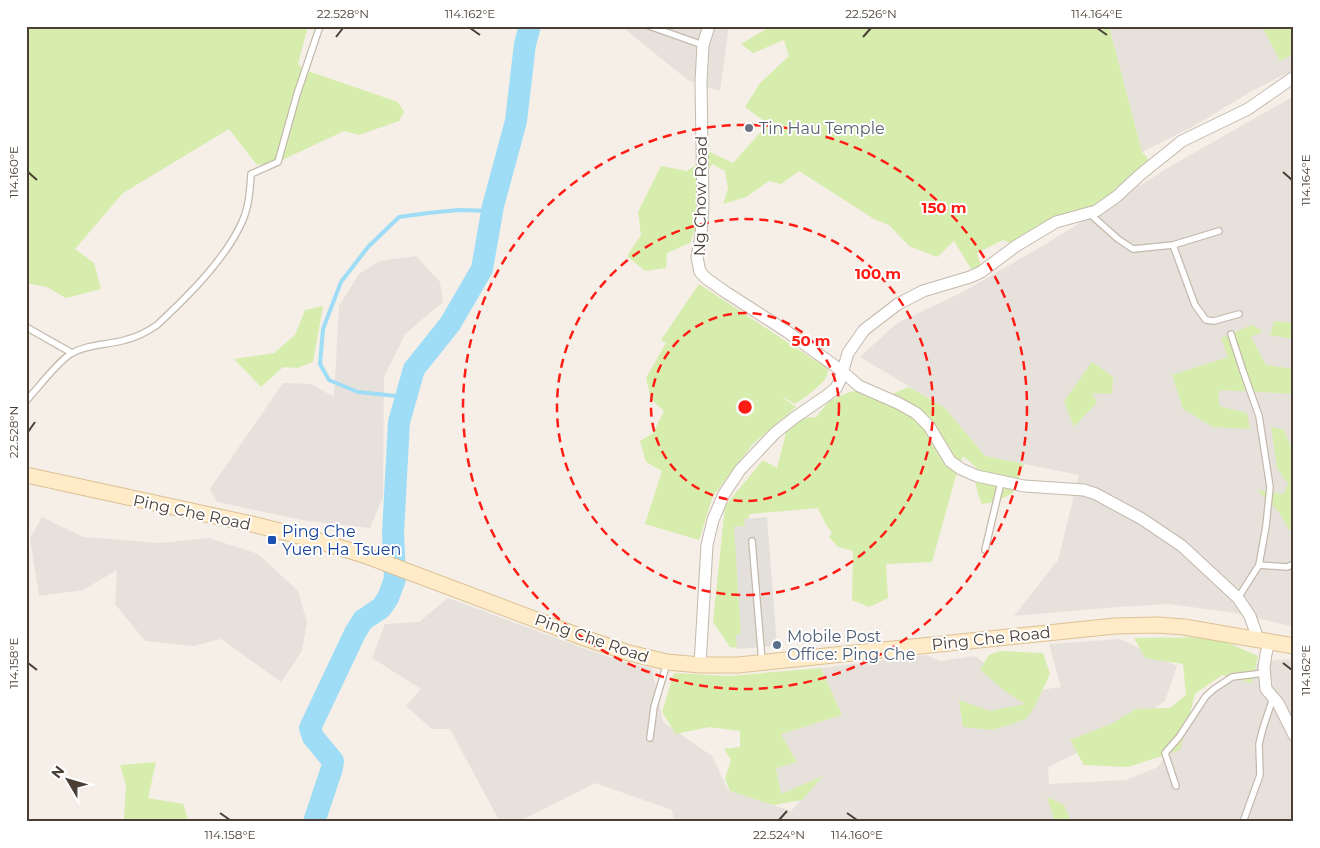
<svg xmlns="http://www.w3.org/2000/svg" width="1320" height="848" font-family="Montserrat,sans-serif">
<rect width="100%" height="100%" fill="#f5efe7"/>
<g fill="#e7e1dc">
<path d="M621,26H729L720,91L689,81Z"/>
<path d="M1109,26H1262L1280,61L1294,54V82L1287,73L1252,91L1192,127L1142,152Z"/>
<path d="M1294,96V627L1235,613L1169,604L1117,607L1014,616L1058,560L1079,475L985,456L945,408L860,357L897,323L961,293L1049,242L1171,166Z"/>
<path d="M416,256L440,282L443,302L405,334L384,377L383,497L370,528L302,520L217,502L210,489L283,383L311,384L334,397L339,306L359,274L379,261Z"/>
<path d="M42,517L83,537L160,543L209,538L258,554L298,591L307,622L302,651L281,682L221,639L193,646L145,641L115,604L117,570L83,590L39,596L30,538Z"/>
<path d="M448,598L583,648L627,663L652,668L663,722L712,756L728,790L791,811L822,777L781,794L776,768L797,762L781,734L842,715L821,668L926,655L940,661L975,656L1026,692L1061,687L1049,644L1120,639L1177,666L1165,701L1117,734L1048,767L1049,784L1126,780L1158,767L1195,706L1260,661L1294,659V822H674L672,810L595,783L518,822H500L450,729H432L406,706L421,689L372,658L385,624L419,622Z"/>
</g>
<g fill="#d7edad">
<path d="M26,26H308L298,64L305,70L398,102L404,112L399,121L359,135L344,131L278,162L257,165L229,129L123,193L75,249L94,263L101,289L66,298L47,287L26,283Z"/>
<path d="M769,26H1109L1142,152L1153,165L1106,204L1016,246L1003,240L977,253L982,269L973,272L954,241L937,257L909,246L889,225L874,219L799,171L781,184L769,181L746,197L723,204L728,188L725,171L712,164L703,181L696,227L690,243L667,253L666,268L645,271L627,256L641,235L638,212L661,166L687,171L702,161L710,152L733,163L768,124L745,107L760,83L789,56L784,40L753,53L741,44L768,28Z"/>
<path d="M1262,26H1294V54L1280,61Z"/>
<path d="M699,284L819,363C846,372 803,398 795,404L779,395L796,407L753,444L713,496L699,540L645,524L662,471L646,462L640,441L653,433L664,411L651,399L646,378L666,343L661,340Z"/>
<path d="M323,306L313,362L297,368L283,367L261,387L234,359L274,353L295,335L305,310Z"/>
<path d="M1274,321L1294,323V339L1270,335Z"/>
<path d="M1252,325L1263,331L1251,337L1266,365L1294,369V394L1219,390V406L1247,413L1250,429L1213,427L1183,409L1172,375L1228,357L1221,338Z"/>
<path d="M1092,362L1113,377L1112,394L1092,393L1097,402L1074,427L1064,401Z"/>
<path d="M909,387L945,408L985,456L1024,464L1013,493L995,502L982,504L978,494L974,477L978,469L963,456L957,472L932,562L886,564L888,598L869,607L852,600L853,551L838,547L829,537L832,533L825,523L818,508L750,514L745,526L735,527L741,634L736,635L739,648L730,647L713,622L725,506L763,460L777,468L785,437L786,425L795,419L816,417L829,401L850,392L862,390L892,394Z"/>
<path d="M1271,427L1284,430L1294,454V529L1289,530L1279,512L1257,490L1283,494L1288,484L1277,468Z"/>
<path d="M1215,637L1258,656L1252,683L1222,675L1195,694L1180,750L1128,767L1084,765L1070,740L1113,723L1136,709L1170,708L1186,695L1183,664L1145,658L1134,638Z"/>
<path d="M1000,651L1043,653L1050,674L1036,704L1026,719L993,730L963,727L959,700L990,711L1025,704L1006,692L980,670L989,655Z"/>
<path d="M821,668L842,715L781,734L797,762L776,768L781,794L823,776L802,800L773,805L730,791L725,779L731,760L724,749L740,747V731L709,727L676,734L662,712L674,673L728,676Z"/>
<path d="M156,762L148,798L183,804L189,822H126L124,819L126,785L120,765Z"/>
<path d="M1047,797L1064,805L1071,822H1055Z"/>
</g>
<path fill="#e3e0dc" d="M767,517L777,646L737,649L736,635L741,634L734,527L745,526L744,519Z"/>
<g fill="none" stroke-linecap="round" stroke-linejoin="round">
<path stroke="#9fddf7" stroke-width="4" d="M406,397L358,392L329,380L320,364L323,329L341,282L368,247L399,217L428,213L459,210L492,211"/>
<path stroke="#9fddf7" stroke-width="22" d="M314,822L332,768L333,761L313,737L310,728L355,633L363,620L381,608L388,598L395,579L393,533L399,422L414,369L450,324L482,269L493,206L516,121L525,44L530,26"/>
<g stroke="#c4b9ac" stroke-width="8">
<g id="lane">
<path d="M649,26L703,45"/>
<path d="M1090,214L1118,239L1133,249L1173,245L1219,231"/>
<path d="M1173,245L1195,305L1206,320L1214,321L1239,314"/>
<path d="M26,327L72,353"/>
<path d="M1231,334L1243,371L1259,416L1270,487L1266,526L1259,565L1238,598"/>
<path d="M26,401C39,387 57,362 72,353C88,344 108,345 125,340C137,337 147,332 157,325C187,297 225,260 242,222C249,207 250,190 251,174L278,162L297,94L320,26"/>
<path d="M752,541L762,661"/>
<path d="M985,550L1001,482"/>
<path d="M1259,565L1287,567L1294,564"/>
<path d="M650,738L654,707L667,663"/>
<path d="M1176,786L1165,753L1179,737L1206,696L1214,689L1232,677L1264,673"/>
<path d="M1243,822L1260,775L1259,744L1263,728L1273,698"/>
</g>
</g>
<g stroke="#c4b9ac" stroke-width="13">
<g id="street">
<path d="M709,26L703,45L701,82L703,206L701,236L697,257L700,272L707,279L727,293L786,331L842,371L859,386L898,403L916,413L929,426L950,461L961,469L977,476L1024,486L1084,490L1096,494L1142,519L1182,546L1238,598L1250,616L1258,639"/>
<path d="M1269,642L1266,654L1264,668L1266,689L1278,703L1294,735"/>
<path d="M700,665L707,545L713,520L724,494L740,470L775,433L794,418L826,396L836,388L840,380L848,353L864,330L898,304L923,291L970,277L981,272L1016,246L1056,222L1096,211L1116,197L1141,174L1182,141L1248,109L1294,77"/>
</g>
</g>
<g stroke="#dcc195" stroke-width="17">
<path id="secondary" d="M26,475L256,525L315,540L364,555L587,639L629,653L667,662L700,665H738L1115,626L1157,625L1184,627L1294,646"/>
</g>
<use href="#lane" stroke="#fff" stroke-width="5.5"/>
<use href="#street" stroke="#fff" stroke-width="11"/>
<use href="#secondary" stroke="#ffebc7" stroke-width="15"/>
</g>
<path fill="none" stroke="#493f35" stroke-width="2" d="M470,28L480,35M1097,28L1107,35M336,37L343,28M863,37L871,28M28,172L37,180M1283,172L1292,180M28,432L35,422M28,663L37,670M1283,663L1292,670M220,813L230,820M847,813L857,820M779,820L787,811"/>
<g fill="none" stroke="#ff1c14" stroke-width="2.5" stroke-dasharray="9 6">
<circle cx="745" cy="407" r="94"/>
<circle cx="745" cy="407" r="188"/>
<circle cx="745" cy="407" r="282"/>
</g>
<circle fill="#6b7280" stroke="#fff" stroke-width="2" cx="749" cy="128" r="5"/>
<rect fill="#1a4fb4" stroke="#fff" stroke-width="2" x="267" y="535" width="10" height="10" rx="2.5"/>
<circle fill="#5c6f8a" stroke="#fff" stroke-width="2" cx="777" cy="645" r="5"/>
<g text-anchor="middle" stroke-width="4" stroke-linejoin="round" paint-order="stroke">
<g font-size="16" fill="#5b616d" stroke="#fff" text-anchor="start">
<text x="759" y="134">Tin Hau Temple</text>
</g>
<g font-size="16" fill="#493f35" stroke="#fff">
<text transform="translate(700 196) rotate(-89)" y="6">Ng Chow Road</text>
<text transform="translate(192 512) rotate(12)" y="6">Ping Che Road</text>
<text transform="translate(592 638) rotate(19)" y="6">Ping Che Road</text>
<text transform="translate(991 638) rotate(-6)" y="6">Ping Che Road</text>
</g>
<g font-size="16" fill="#164399" stroke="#fff" text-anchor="start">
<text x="282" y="537">Ping Che<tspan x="282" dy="18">Yuen Ha Tsuen</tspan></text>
</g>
<g font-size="16" fill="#4e5e75" stroke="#fff" text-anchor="start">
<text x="787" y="642">Mobile Post<tspan x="787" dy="18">Office: Ping Che</tspan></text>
</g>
</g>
<circle cx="745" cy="407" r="8" fill="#ff1c14" stroke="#fff" stroke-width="2.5"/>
<g font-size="15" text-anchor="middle" font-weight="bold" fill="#ff1c14" stroke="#fff" stroke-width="4" stroke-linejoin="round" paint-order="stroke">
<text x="944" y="213">150 m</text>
<text x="878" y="279">100 m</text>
<text x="811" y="346">50 m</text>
</g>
<rect width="1320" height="848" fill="none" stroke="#ffffff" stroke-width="55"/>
<g transform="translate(68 780) rotate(308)" stroke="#ffffff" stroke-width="4" paint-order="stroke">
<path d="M0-4L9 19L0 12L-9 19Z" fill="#493f35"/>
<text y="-8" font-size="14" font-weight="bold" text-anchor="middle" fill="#493f35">N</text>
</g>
<rect x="28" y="28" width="1264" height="792" fill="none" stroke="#493f35" stroke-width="2"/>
<g font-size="12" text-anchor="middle" fill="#493f35">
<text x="343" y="18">22.528°N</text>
<text x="470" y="18">114.162°E</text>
<text x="871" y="18">22.526°N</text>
<text x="1097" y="18">114.164°E</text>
<text transform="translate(14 172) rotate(-90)" y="4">114.160°E</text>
<text transform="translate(1306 180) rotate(-90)" y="4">114.164°E</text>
<text transform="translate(14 432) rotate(-90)" y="4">22.528°N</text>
<text transform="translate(14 663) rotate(-90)" y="4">114.158°E</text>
<text transform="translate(1306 670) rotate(-90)" y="4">114.162°E</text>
<text x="230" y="839">114.158°E</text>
<text x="779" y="839">22.524°N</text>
<text x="857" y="839">114.160°E</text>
</g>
</svg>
